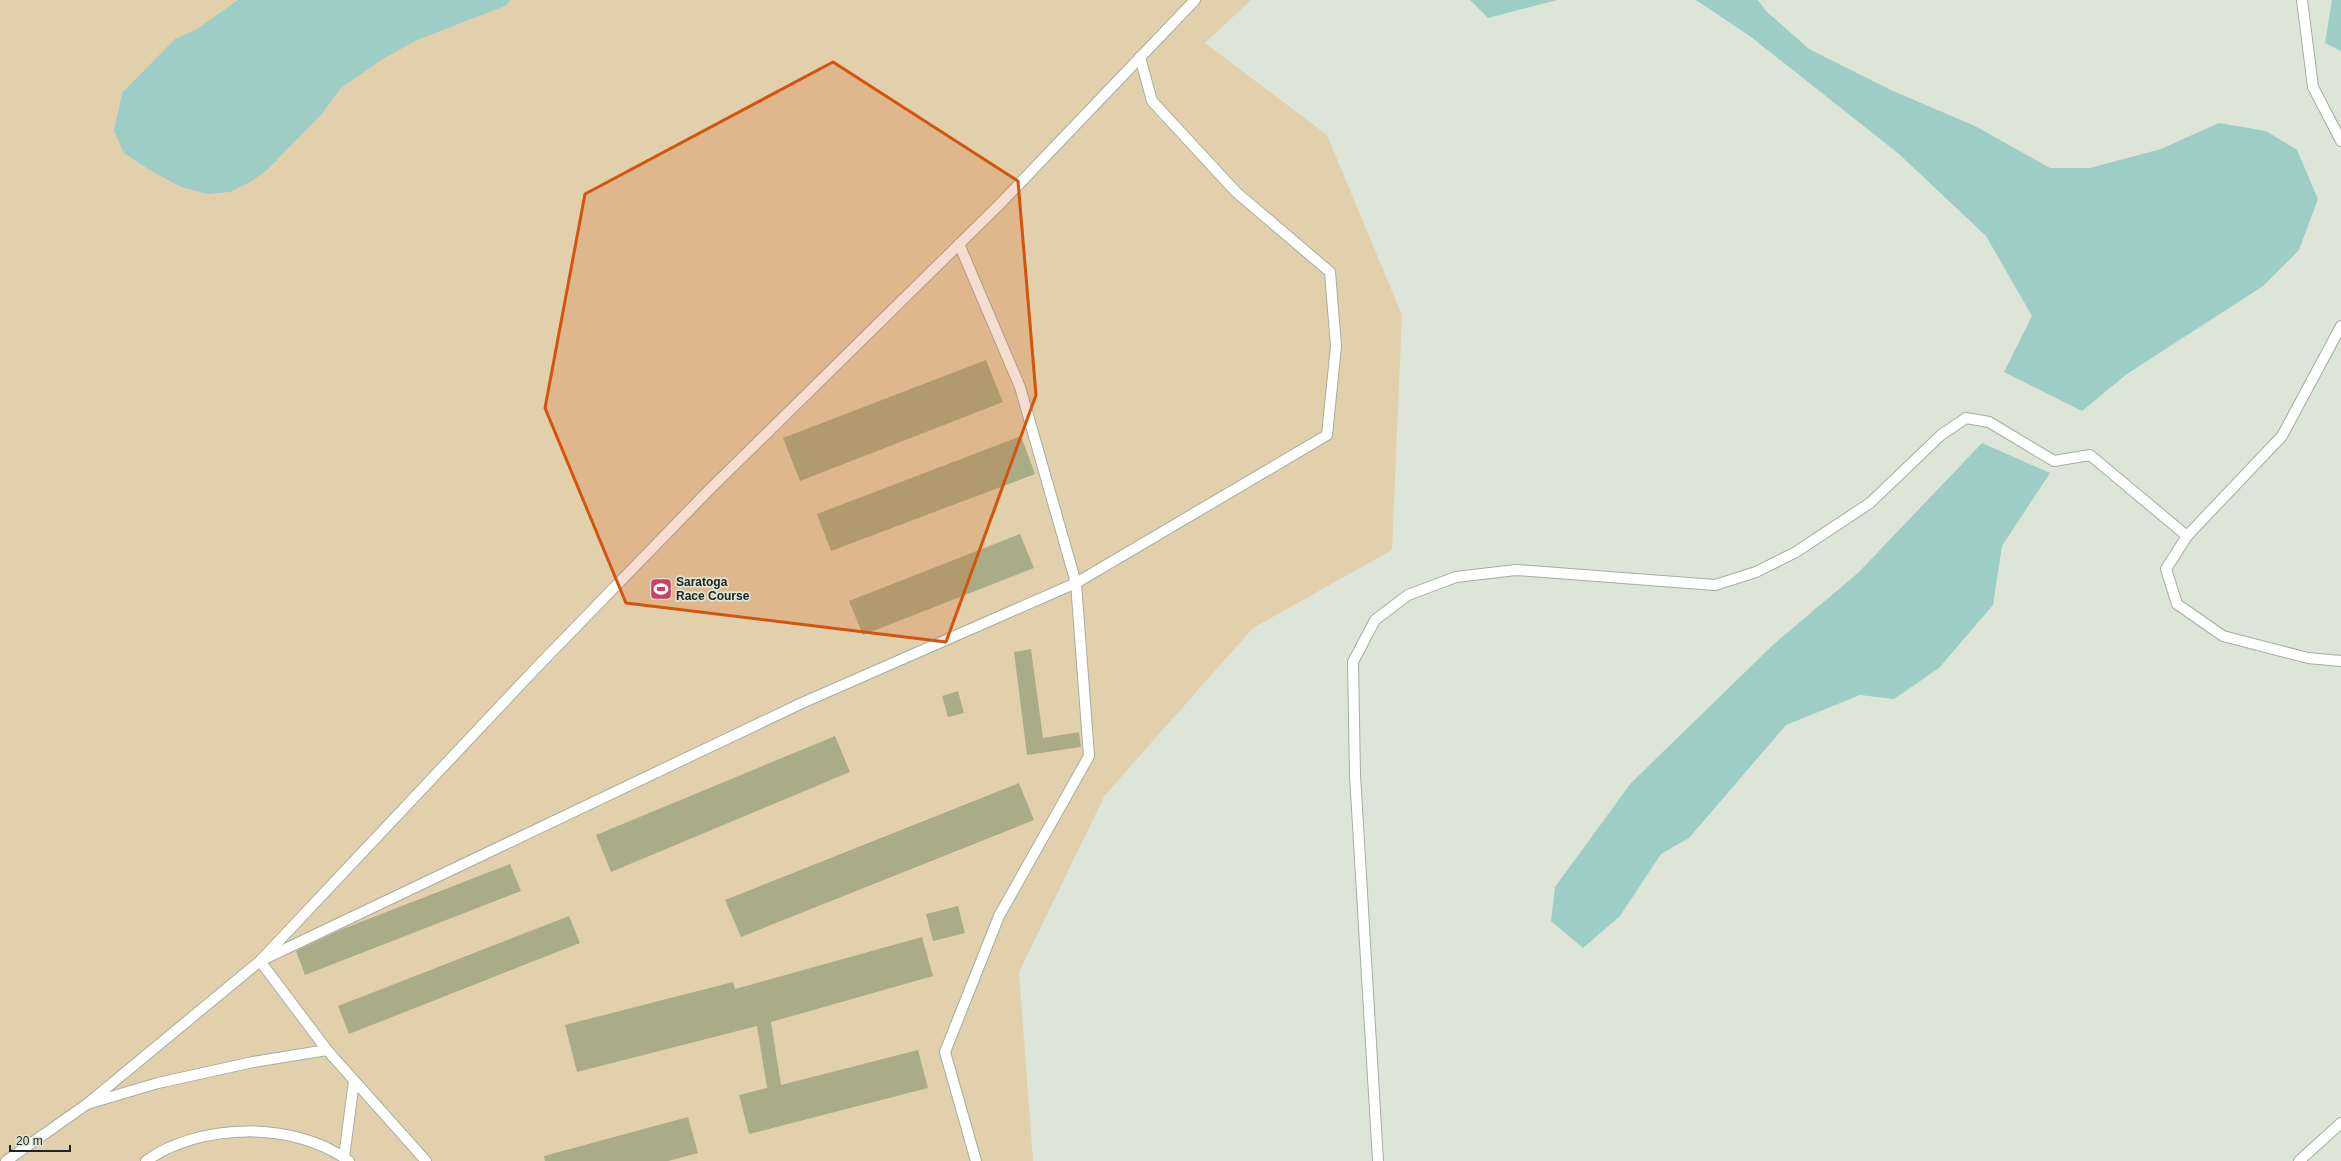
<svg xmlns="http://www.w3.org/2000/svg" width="2341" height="1161" font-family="Arial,sans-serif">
<rect width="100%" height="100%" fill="#dce5d7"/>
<path fill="#e2d0ad" d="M0,0H1251L1205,43L1327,135L1402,315L1392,550L1253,628L1105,795L1019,972L1033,1161H0Z"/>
<g fill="#9ecdc6">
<path d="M238,0H511L505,6L417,40L381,60L341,88L320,116L267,170L250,182L230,192L208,194L181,187L148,169L124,153L114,131L122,93L175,39L197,29Z"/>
<path d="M1470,0H1557L1488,18Z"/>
<path d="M1696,0H1758L1766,11L1809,49L1893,91L1975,126L2050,168H2090L2161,149L2219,123L2266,131L2297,150L2318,199L2299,250L2263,286L2127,374L2082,411L2004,372L2032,316L1986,236L1899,154L1751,37Z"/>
<path d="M2332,0H2341V51L2325,43Z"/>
<path d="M1982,443L2050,473L2002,546L1993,605L1939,668L1894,699L1860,695L1786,725L1689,838L1661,854L1620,916L1583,948L1551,921L1555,887L1631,783L1774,644L1858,573Z"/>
</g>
<g fill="#aaac87">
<path d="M986,360L1003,402L800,481L783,438Z"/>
<path d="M1021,436L1035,474L831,551L817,514Z"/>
<path d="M1020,534L1034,568L863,635L849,601Z"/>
<path d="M1031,649L1043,738L1079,732L1081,747L1027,755L1014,652Z"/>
<path d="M958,691L964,713L948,717L942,696Z"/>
<path d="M835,736L850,772L611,872L596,835Z"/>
<path d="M1019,783L1034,820L741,937L725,900Z"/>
<path d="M510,864L521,891L305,975L296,951L340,930Z"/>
<path d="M958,906L965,933L933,941L926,914Z"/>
<path d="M569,916L580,943L349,1034L338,1006Z"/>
<path d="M922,937L933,976L771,1022L781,1085L918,1050L928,1088L749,1134L739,1095L767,1088L757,1026L577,1072L565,1025L733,982L735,989Z"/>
<path d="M688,1117L698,1153L668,1161H545L544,1156Z"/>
</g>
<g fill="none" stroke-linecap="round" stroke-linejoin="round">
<g stroke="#a5aea0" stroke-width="12">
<g id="lane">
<path d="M2302,0L2313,87L2341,141"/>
<path d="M959,244L1020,387L1076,583L1089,756L999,916L945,1052L976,1161"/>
<path d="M2341,326L2282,436L2187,536L2166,569L2177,604L2223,636L2308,658L2341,661"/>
<path d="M87,1104L260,961L537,667L710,489L999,205L1195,0"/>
<path d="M344,1157L354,1081"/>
<path d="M6,1161L87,1104L158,1083L253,1062L327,1050"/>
<path d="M146,1161C201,1122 294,1121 349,1161"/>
<path d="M426,1161L327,1050L260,961L802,703L1076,583L1327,435L1336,346L1330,272L1236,192L1152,101L1140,57"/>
<path d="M1378,1161L1355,775L1353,662L1375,620L1408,595L1456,577L1516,570L1715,585L1756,572L1796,552L1870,503L1941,435L1966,418L1989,422L2054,461L2090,455L2187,536"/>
<path d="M2299,1161L2341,1123"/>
</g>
</g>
<use href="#lane" stroke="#fff" stroke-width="10"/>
</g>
<path fill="#d4540e" fill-opacity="0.2" stroke="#d4540e" stroke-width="3" stroke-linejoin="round" d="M833,62L1018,181L1036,395L946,642L626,603L545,408L585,194Z"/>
<defs>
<g id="stadium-square" transform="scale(1.15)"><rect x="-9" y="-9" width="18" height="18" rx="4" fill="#ce3f63" stroke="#dce5d7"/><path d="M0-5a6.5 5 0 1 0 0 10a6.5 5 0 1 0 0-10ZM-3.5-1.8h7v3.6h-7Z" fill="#fff"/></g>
</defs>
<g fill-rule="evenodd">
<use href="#stadium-square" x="661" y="589"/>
</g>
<g text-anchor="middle" stroke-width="3.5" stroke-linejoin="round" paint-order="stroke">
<g font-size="12" font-weight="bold" fill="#222620" stroke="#dce5d7" text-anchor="start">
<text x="676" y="586">Saratoga<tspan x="676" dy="14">Race Course</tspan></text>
</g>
</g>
<path d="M10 1145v6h60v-6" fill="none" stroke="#222620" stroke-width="2"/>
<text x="16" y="1145" font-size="12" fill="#222620" stroke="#dce5d7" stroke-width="3" paint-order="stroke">20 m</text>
</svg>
